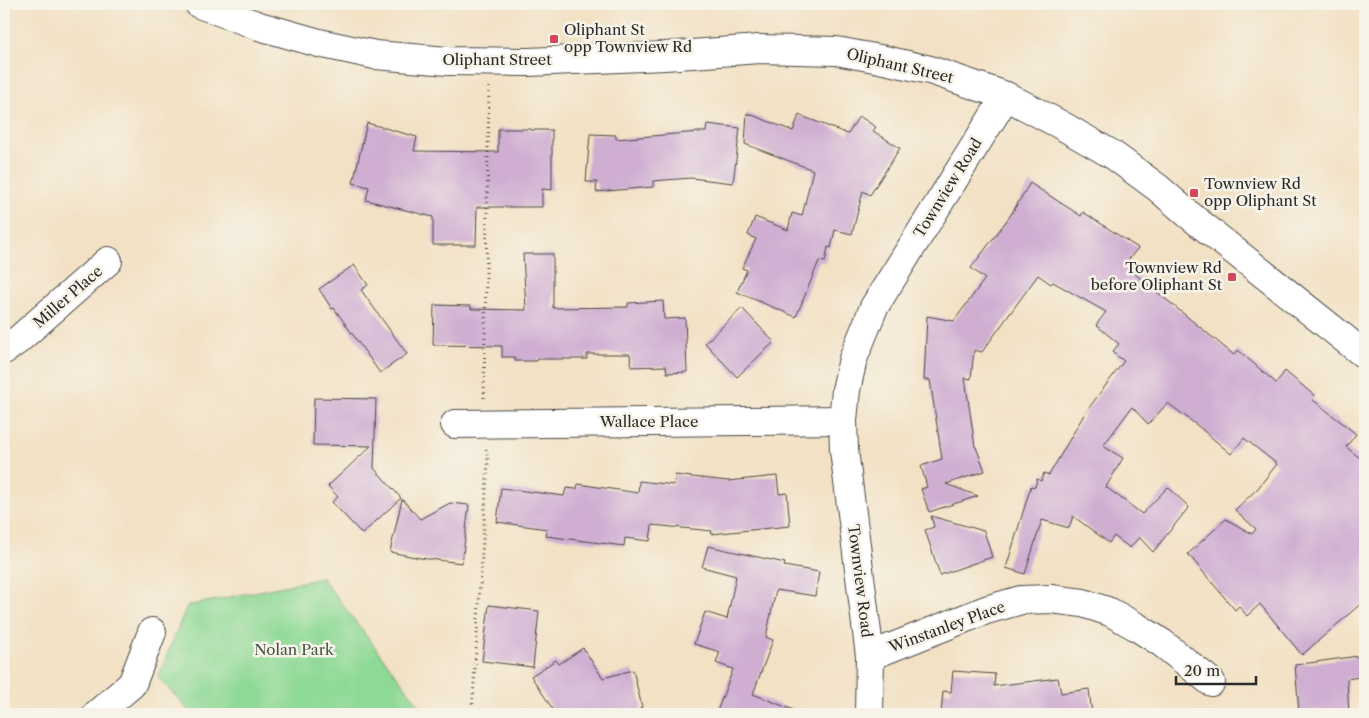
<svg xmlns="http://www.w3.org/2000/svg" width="1369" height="718" font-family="'Libre Caslon Text',serif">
<rect width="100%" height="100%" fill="#f7f3e8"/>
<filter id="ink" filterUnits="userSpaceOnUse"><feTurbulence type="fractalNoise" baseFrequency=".02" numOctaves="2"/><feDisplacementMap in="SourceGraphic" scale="10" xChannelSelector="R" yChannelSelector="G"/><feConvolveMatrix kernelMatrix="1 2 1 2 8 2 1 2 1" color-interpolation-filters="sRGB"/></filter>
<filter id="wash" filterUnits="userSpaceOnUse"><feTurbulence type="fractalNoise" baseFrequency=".0096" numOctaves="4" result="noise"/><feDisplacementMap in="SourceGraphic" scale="20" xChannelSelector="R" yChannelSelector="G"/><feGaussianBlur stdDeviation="1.12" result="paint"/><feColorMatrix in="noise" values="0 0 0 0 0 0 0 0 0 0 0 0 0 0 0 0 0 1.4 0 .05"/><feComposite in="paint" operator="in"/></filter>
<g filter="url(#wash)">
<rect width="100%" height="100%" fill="#f2e1c4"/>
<path fill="#8ed995" stroke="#5c8260" d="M322,578L426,714H192L158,677L187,606Z"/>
<g id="blocks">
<g fill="#cfaed2">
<path d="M747,113L793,131L799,115L848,134L859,116L876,127L873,131L900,148L870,195L863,191L852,234L835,230L831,248L828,247L825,262L819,261L796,317L737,292L747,270L742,268L756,239L748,235L755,217L788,230L792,213L802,216L813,170L745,144Z"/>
<path d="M367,123L417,137L414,151L498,152V129H531V130H552V190L542,189V207H477L476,245H433V217L366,200L369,187L353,183Z"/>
<path d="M707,124L740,128L733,183L691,178L653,181V187L596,192L597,182H586L590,134L616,135V139L699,132H706Z"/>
<path d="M1030,183L1081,216L1083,212L1138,248L1124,265L1234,355L1238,350L1276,383L1285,371L1315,396L1312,399L1356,434L1346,447L1365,462V600L1302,655L1260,604L1247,616L1239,606L1235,610L1188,554L1226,519L1252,534L1256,529L1235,510L1258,488L1277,464L1244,438L1231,454L1198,426L1168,403L1148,424L1132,407L1103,446L1123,458L1106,487L1142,514L1168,487L1189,507L1153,552L1139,537L1130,548L1114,536L1109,543L1073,516L1069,528L1042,520L1025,574L1006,568L1031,486L1035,487L1037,479L1041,481L1044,473L1049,475L1085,413L1124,361L1112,352L1119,344L1096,325L1106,312L1053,282L1051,284L1038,275L982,352L974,350L971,379L965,378L975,447H976L985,471L946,484L978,496L929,512L921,489L927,487L921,466L942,459L930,380H924L927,316L954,321L985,279L971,268L1010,216Z"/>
<path d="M523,254H553V308L628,307V303L663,301L664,319L685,318L687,372L667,373L666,366L631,367L630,354H587V359H538L537,361H515V357H502V346L433,345L434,305L471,306V309L526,310Z"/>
<path d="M354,265L368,285L361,290L407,354L380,373L334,308L332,309L319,289Z"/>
<path d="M742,308L774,342L737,377L705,343Z"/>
<path d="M314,398L376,399L374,468L401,498L362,534L332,502L338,497L328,486L371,446L313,445Z"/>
<path d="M675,475L728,481L777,476L779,494L787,493L790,526L711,534L712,531L652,525L650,541L625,538L624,546L546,536L547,529L497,522L501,488L564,496L566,488L577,489L578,484L638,493L639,481L674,485Z"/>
<path d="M402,499L420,519L450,503L469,505L462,563L420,558L390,552Z"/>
<path d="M931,516L984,531L992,557L940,575L925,530L934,527Z"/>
<path d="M708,546L785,563L784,566L819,572L815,596L776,590L766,637L773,640L753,694L801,713V714H716L733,669L716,663L720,652L694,644L705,612L727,619L736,576L702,567Z"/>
<path d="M489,605L539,611L533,667L482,661Z"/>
<path d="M583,648L603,678L633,670L642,707L640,708L641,714H556L531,676L556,660L559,664Z"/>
<path d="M1365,655V676L1347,679L1349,714H1324V710L1299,712L1295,665Z"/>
<path d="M953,671L995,674L994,686L1058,678L1061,693L1089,689L1092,714H941L943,691L951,692Z"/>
</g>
</g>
</g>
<g filter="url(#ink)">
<use href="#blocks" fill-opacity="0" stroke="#494642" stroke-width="1"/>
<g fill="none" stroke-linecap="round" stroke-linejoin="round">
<g stroke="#494642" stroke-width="30">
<g id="street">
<path d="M4,350L18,340L108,261"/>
<path d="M455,424L843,420"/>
<path d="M870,656L986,610L1021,600L1051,599L1083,603L1110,612L1137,627L1162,643L1211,682"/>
<path d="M97,714L132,684L152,632"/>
</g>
</g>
<g stroke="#494642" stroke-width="30">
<g id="secondary">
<path d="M199,4L259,26L319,43L375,55L448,61L528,62L665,56L759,49L836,51L880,59L930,70L1006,96L1061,125L1113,155L1158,188L1188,214L1365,355"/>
<path d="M869,714L870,656L844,450L843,420L846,390L853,359L874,307L1006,96"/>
</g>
</g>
<g stroke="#494642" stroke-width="3" stroke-dasharray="1 4" stroke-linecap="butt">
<path d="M484,398L489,87"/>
<path d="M472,714L488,460L486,449"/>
</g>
<use href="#street" stroke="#fff" stroke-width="28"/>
<use href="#secondary" stroke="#fff" stroke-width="28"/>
</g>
</g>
<g fill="#d1495b" stroke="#f7f3e8" stroke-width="2">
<rect x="549" y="34" width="10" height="10" rx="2.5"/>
<rect x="1189" y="188" width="10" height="10" rx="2.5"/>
<rect x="1227" y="272" width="10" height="10" rx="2.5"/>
</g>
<g text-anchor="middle" stroke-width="5" stroke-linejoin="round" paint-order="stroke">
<g font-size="15" fill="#2b2b2b" stroke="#f7f3e8" text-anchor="start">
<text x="564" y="35">Oliphant St<tspan x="564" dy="17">opp Townview Rd</tspan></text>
<text x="1204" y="189">Townview Rd<tspan x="1204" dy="17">opp Oliphant St</tspan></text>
<text x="1222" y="273" text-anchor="end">Townview Rd<tspan x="1222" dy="17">before Oliphant St</tspan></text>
</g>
<g font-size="15" fill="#2b2b2b" stroke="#f7f3e8">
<text x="497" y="65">Oliphant Street</text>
<text transform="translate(900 66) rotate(13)" y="5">Oliphant Street</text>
<text transform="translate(948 188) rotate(-58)" y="5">Townview Road</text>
<text transform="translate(68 297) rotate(-41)" y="5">Miller Place</text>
<text x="649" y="427">Wallace Place</text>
<text transform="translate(860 581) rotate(83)" y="5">Townview Road</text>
<text transform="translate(947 627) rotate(-20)" y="5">Winstanley Place</text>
</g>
<g font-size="15" fill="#445646" stroke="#f7f3e8">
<text x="294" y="655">Nolan Park</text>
</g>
</g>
<rect width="1369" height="718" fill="none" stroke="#f7f3e8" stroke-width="20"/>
<path d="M1176 676v8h80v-8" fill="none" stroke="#2b2b2b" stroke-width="2.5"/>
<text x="1184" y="676" font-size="15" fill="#2b2b2b" stroke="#f7f3e8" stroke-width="4" paint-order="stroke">20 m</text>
</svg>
